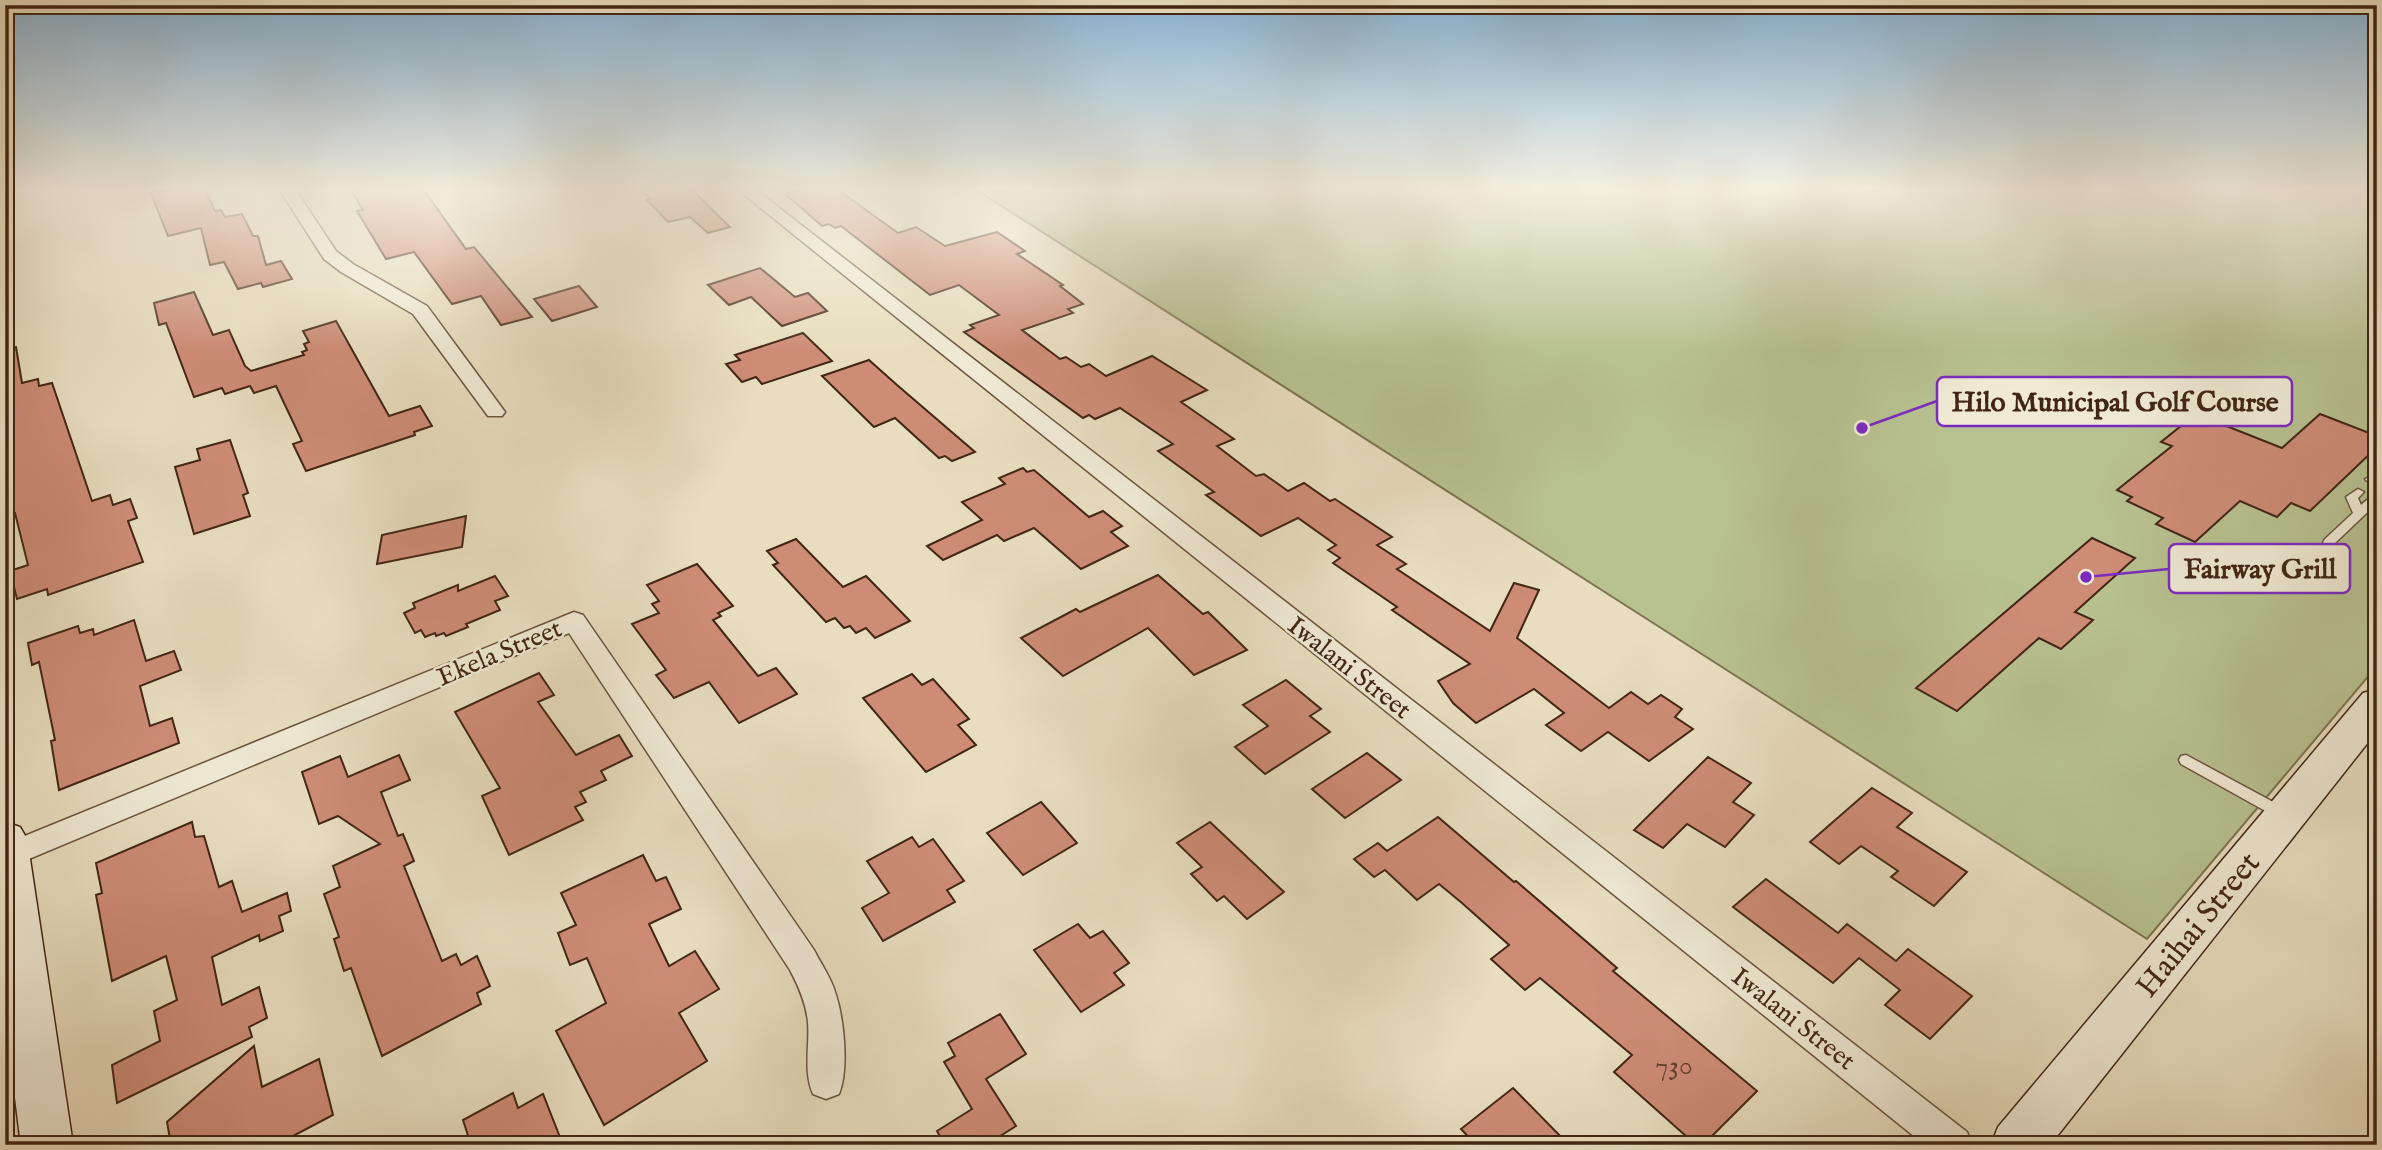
<svg xmlns="http://www.w3.org/2000/svg" width="2382" height="1150" font-family="'IM FELL English',serif">
<rect width="100%" height="100%" fill="#e8debf"/>
<filter id="stains"><feTurbulence type="fractalNoise" baseFrequency=".00286" numOctaves="4"/><feColorMatrix values="0 0 0 0 .2 0 0 0 0 .09 0 0 0 0 .02 0 0 0 .5 -.17"/></filter>
<radialGradient id="worn" r=".72"><stop offset=".6" stop-color="#630" stop-opacity="0"/><stop offset="1" stop-color="#630" stop-opacity=".3"/></radialGradient>
<path fill="#b8c190" stroke="#7d7452" stroke-width="2" d="M975,189H2377V666L2147,939Z"/>
<g fill="#ce8c77" stroke="#422614" stroke-width="2">
<path d="M169,189H205L215,211L221,210L225,217L242,214L253,236H258L266,265L281,261L292,279L263,287L261,283L238,289L224,262L210,265L201,228L168,236L151,193Z"/>
<path d="M366,189H423L466,249L474,247L532,317L501,325L481,296L452,304L414,252L386,259L357,211L363,210L352,192Z"/>
<path d="M640,189H691L730,227L708,233L690,217L668,222L647,200L650,199Z"/>
<path d="M805,189H837L898,233L916,227L945,246L997,232L1025,251L1017,254L1063,285L1060,286L1083,304L1068,309L1073,313L1022,330L1060,359L1066,357L1081,367L1089,364L1106,376L1152,356L1207,390L1181,402L1234,439L1217,446L1256,476L1264,474L1288,491L1304,483L1330,501L1335,499L1392,537L1377,545L1406,564L1397,569L1490,631L1514,583L1539,590L1517,638L1609,708L1631,692L1648,704L1661,695L1682,709L1675,717L1693,729L1649,761L1608,732L1581,751L1546,725L1564,713L1534,689L1476,723L1453,703L1438,681L1470,664L1392,610L1397,607L1333,563L1340,558L1328,550L1336,545L1298,518L1261,536L1206,495L1214,492L1158,451L1173,444L1120,408L1095,419L1089,415L1083,418L964,332L974,328L970,325L999,315L959,285L930,295L841,226L835,228L829,224L822,226L785,194Z"/>
<path d="M760,268L795,297L808,293L827,311L782,326L751,297L729,305L708,285Z"/>
<path d="M579,286L597,307L552,321L534,299Z"/>
<path d="M194,292L213,335L229,330L245,366L251,371L304,355L302,352L307,350L304,344L309,342L303,331L336,321L389,416L420,406L432,426L414,432L415,435L306,471L293,444L302,441L276,386L254,393L250,386L225,394L222,388L194,397L166,323L159,325L154,303Z"/>
<path d="M803,333L832,361L762,384L756,377L742,382L726,364L740,360L735,355Z"/>
<path d="M16,347L22,383L38,379L39,386L52,383L92,501L110,495L113,505L130,499L137,518L128,521L143,562L48,595L47,589L17,599L10,571L28,565L15,513L5,516V348Z"/>
<path d="M869,360L897,385L975,452L952,461L945,456L939,458L895,418L874,427L822,376Z"/>
<path d="M2196,414L2282,448L2320,414L2377,436V447L2310,511L2291,503L2277,517L2240,501L2195,542L2156,524L2163,518L2127,501L2132,497L2117,490L2172,446L2161,442Z"/>
<path d="M230,440L248,493L243,495L250,516L194,534L175,467L200,460L197,449Z"/>
<path d="M1023,468L1027,472L1034,470L1089,517L1103,511L1122,526L1111,532L1128,546L1081,569L1034,528L1004,541L997,535L943,560L927,546L982,520L962,502L1005,484L999,478Z"/>
<path d="M466,516L462,547L377,564L382,535Z"/>
<path d="M2092,538L2135,558L2075,612L2093,620L2061,649L2039,638L1957,711L1916,688Z"/>
<path d="M796,539L843,587L866,576L910,621L875,638L866,628L856,633L850,626L844,628L835,618L826,622L773,565L778,563L767,551Z"/>
<path d="M697,564L733,606L718,613L721,616L713,620L758,676L776,668L797,694L739,723L709,682L674,698L656,675L666,670L632,624L659,613L652,604L659,601L647,585Z"/>
<path d="M1158,575L1203,614L1208,612L1247,650L1194,675L1148,628L1063,676L1021,638L1076,609L1080,612Z"/>
<path d="M495,576L508,596L495,601L500,610L466,624L468,627L446,636L444,633L436,636L435,633L425,637L421,630L415,633L404,613L415,608L413,603L458,585V591Z"/>
<path d="M134,620L146,661L174,651L181,670L140,686L150,726L172,718L179,743L59,790L51,741L55,740L39,662L32,665L28,643L78,626L80,633L93,629L94,635Z"/>
<path d="M539,673L554,695L538,702L576,755L619,735L632,756L601,771L606,780L580,792L586,802L575,807L583,820L509,855L482,796L500,788L455,712Z"/>
<path d="M912,674L922,685L933,679L969,719L958,725L976,745L926,772L863,698Z"/>
<path d="M1286,680L1321,709L1310,716L1330,732L1265,774L1235,747L1268,726L1243,705Z"/>
<path d="M1367,753L1401,780L1345,818L1312,789Z"/>
<path d="M399,755L410,780L381,792L398,836L403,834L414,861L404,866L442,961L456,954L461,965L477,956L490,986L477,993L481,1004L382,1056L351,968L344,971L334,939L339,937L324,894L340,887L333,866L380,844L338,816L319,824L302,772L340,756L348,777Z"/>
<path d="M1708,757L1751,783L1733,802L1754,815L1725,847L1687,824L1663,848L1634,830Z"/>
<path d="M1872,788L1912,813L1897,827L1967,872L1934,906L1891,877L1898,871L1861,846L1839,864L1810,842Z"/>
<path d="M1041,802L1077,843L1023,875L987,833Z"/>
<path d="M1438,817L1514,882L1516,881L1617,968L1613,971L1757,1091L1703,1145H1696L1614,1072L1632,1055L1540,978L1525,990L1491,959L1509,945L1462,903L1439,884L1417,900L1385,870L1374,877L1354,859L1378,843L1387,851Z"/>
<path d="M192,822L195,837L204,836L219,887L232,881L242,912L287,893L291,911L279,916L283,931L260,941L259,935L212,957L222,1005L259,987L267,1018L249,1027L252,1037L117,1103L112,1065L160,1041L154,1011L177,1000L166,956L112,981L96,895L102,893L96,863Z"/>
<path d="M1210,822L1284,892L1247,919L1224,896L1217,901L1191,874L1202,867L1177,843Z"/>
<path d="M912,837L919,847L933,839L964,881L947,890L955,902L883,941L862,908L889,893L867,861Z"/>
<path d="M643,855L656,881L666,877L681,909L649,924L669,966L695,951L719,989L679,1013L707,1061L604,1125L556,1031L606,1003L587,958L570,965L558,933L576,925L561,893Z"/>
<path d="M1766,879L1838,933L1847,924L1896,961L1908,949L1972,996L1930,1039L1885,1005L1900,990L1859,958L1833,983L1733,907Z"/>
<path d="M1078,924L1090,938L1103,931L1129,963L1114,973L1124,985L1081,1012L1034,950Z"/>
<path d="M1000,1014L1026,1054L986,1079L1016,1126L986,1145H945L937,1131L972,1109L944,1062L955,1056L948,1043Z"/>
<path d="M254,1046L262,1087L319,1059L333,1115L276,1145H171L167,1122Z"/>
<path d="M1513,1088L1569,1145H1476L1461,1129Z"/>
<path d="M513,1093L518,1108L543,1094L563,1145H471L463,1120Z"/>
</g>
<g fill="none" stroke-linecap="round" stroke-linejoin="round">
<g stroke="#6c543f" stroke-width="3">
<g id="lane">
<path d="M2377,473V480L2367,481L2365,479Z"/>
<path d="M2358,489L2364,492L2358,498L2361,505L2373,495L2377,494V503L2333,545H2325L2323,542L2325,539L2353,513L2346,497Z"/>
<path d="M2186,755L2288,810L2290,814L2288,818L2283,820L2278,818L2181,764L2179,760L2181,756Z"/>
</g>
</g>
<g stroke="#6c543f" stroke-width="3">
<g id="street">
<path d="M279,189H295L336,251L353,264L427,306L505,412L502,416H488L413,314L341,272L324,259Z"/>
<path d="M737,189H755L1967,1132L1972,1145H1925Z"/>
<path d="M574,612L583,615L814,950C821,964 832,979 836,995C844,1020 849,1070 839,1094L826,1099L813,1094C803,1071 810,1046 808,1022C806,1003 799,987 790,970L569,633L5,869V844Z"/>
</g>
</g>
<g stroke="#422614" stroke-width="3">
<g id="secondary">
<path d="M2377,689V731L2050,1145H1991L1998,1127L2363,693Z"/>
<path d="M5,822L20,827L27,839L73,1145H21L5,1019Z"/>
</g>
</g>
<use href="#lane" fill="#f0ead5" fill-rule="evenodd"/>
<use href="#street" fill="#f0ead5" fill-rule="evenodd"/>
<use href="#secondary" fill="#f0ead5" fill-rule="evenodd"/>
</g>
<linearGradient id="sky" x2="0" y2="1"><stop stop-color="#8ab6d7"/><stop offset="0.54" stop-color="#f5f0e2"/><stop offset="1" stop-color="#f5f0e2" stop-opacity="0"/></linearGradient>
<rect width="2382" height="350" fill="url(#sky)"/>
<g text-anchor="middle" stroke-width="5" stroke-linejoin="round" paint-order="stroke">
<g font-size="26" fill="#422614" stroke="#f0ead5">
<text transform="translate(499 652) rotate(-23)" y="9">Ekela Street</text>
<text transform="translate(1350 667) rotate(38)" y="9">Iwalani Street</text>
<text transform="translate(1794 1018) rotate(38)" y="9">Iwalani Street</text>
</g>
<g font-size="28" fill="#65402d">
<text x="1674" y="1074">730</text>
</g>
<g font-size="32" fill="#422614" stroke="#f0ead5">
<text transform="translate(2197 924) rotate(-51)" y="11">Haihai Street</text>
</g>
</g>
<path fill="none" stroke="#7b2cbf" stroke-width="2.5" d="M1862 428L1937 401M2086 577L2169 569"/>
<g fill="#7b2cbf" stroke="#f0ead5" stroke-width="2.5">
<circle cx="1862" cy="428" r="7"/>
<circle cx="2086" cy="577" r="7"/>
</g>
<g fill="#f0ead5" stroke="#7b2cbf" stroke-width="2.5">
<rect x="1937" y="377" width="355" height="49" rx="7"/>
<rect x="2169" y="544" width="181" height="49" rx="7"/>
</g>
<g font-size="28" text-anchor="middle" font-weight="bold" fill="#422614">
<text x="2115" y="411">Hilo Municipal Golf Course</text>
<text x="2260" y="578">Fairway Grill</text>
</g>
<rect width="2382" height="1150" fill="none" stroke="#e8debf" stroke-width="28"/>
<rect x="7" y="7" width="2368" height="1136" fill="none" stroke="#422614" stroke-width="3.5"/>
<rect x="14" y="14" width="2354" height="1122" fill="none" stroke="#422614" stroke-width="2"/>
<rect width="100%" height="100%" filter="url(#stains)"/>
<rect width="100%" height="100%" fill="url(#worn)"/>
</svg>
